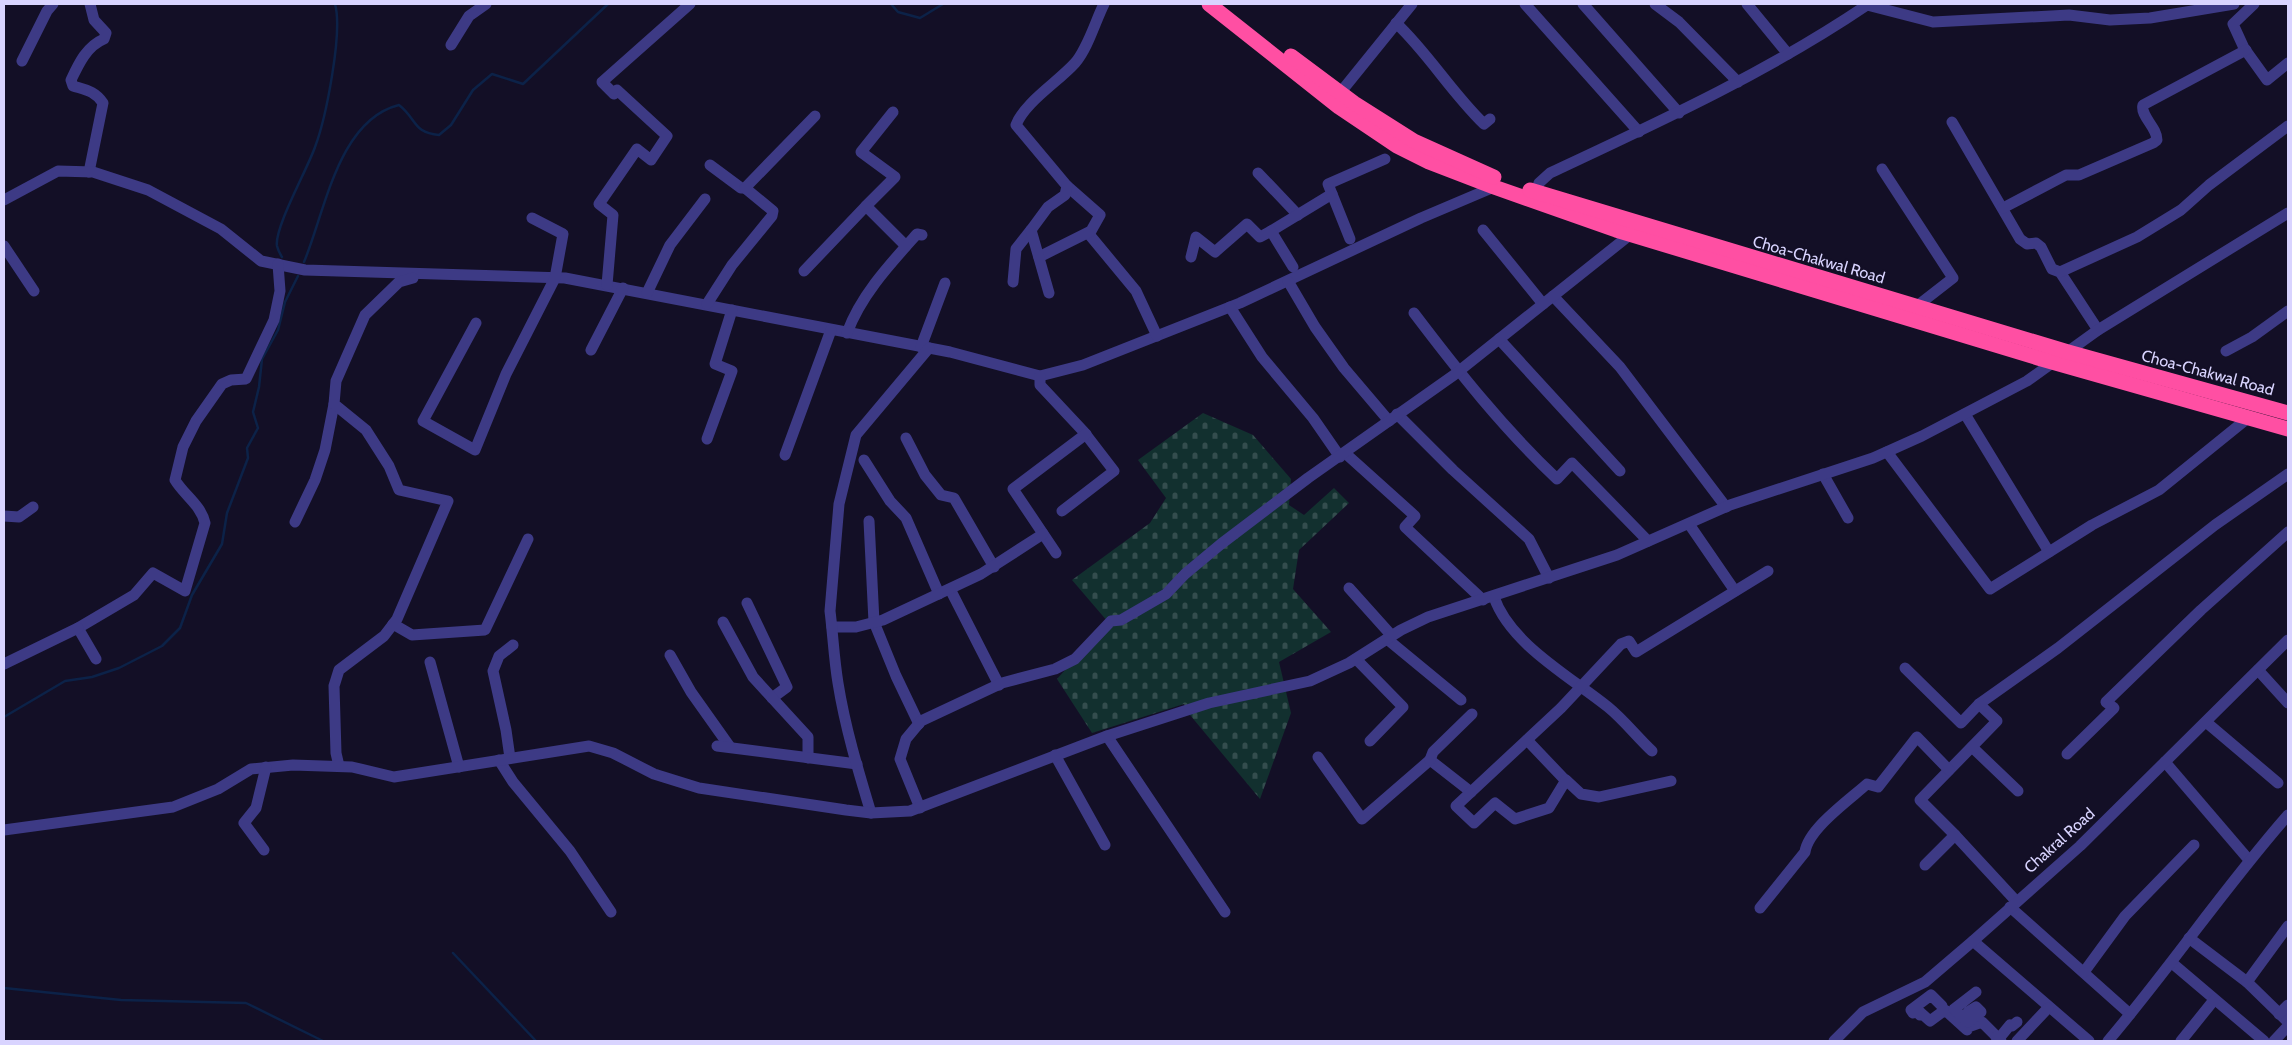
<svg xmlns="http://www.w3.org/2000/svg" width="2292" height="1045" font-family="Cabin,sans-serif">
<defs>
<pattern id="cemetery-stones" width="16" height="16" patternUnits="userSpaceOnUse" patternTransform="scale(1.25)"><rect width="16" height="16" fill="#12302f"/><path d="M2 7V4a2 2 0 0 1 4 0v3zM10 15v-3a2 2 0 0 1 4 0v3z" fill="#344d4e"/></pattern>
</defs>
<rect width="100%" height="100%" fill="#130f26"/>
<path fill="url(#cemetery-stones)" d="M1203,413L1253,435L1291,479L1289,505L1304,515L1334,488L1349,503L1299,550L1293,589L1331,632L1279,662L1291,713L1260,799L1190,715L1184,704L1092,733L1057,679L1108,622L1072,580L1150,523L1166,498L1138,460Z"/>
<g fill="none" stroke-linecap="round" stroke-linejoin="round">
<g stroke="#0c2248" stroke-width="2.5">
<path d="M891,4L898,12L920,18L943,4"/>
<path d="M282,257C280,254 278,250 277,246C274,228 308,168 315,147C326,118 343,32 335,4"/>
<path d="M304,262C325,212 338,120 399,105C417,119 413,133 439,135L451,125L473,90L492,74L523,84L608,4"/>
<path d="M4,717L65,681L92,677L119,668L162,646L180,628L192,595L222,544L227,513L248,458L247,448L258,428L253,412L259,387L262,359L278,330L285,302L298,276"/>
<path d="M453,953L536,1041"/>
<path d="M4,988L121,1000L246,1003L323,1041"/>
</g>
<g stroke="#3d3a85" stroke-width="11">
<path d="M1525,4L1639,132"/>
<path d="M1583,4L1679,113"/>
<path d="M1655,4L1679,22L1738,82"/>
<path d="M1747,4L1788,54"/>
<path d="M2254,4L2233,24L2244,48L2267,80L2288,63"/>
<path d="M1396,23C1428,53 1451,92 1484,124L1490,119"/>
<path d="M451,45L469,16L486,4"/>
<path d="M22,61L47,11L53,4"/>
<path d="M1340,93L1412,4"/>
<path d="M1952,122L2020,239L2027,244L2036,243L2041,247L2052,269L2060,272L2098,330"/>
<path d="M710,165L741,188H745"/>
<path d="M1882,169L1953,278L1917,306"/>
<path d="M89,172L103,103C95,91 86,90 73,86L71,80C79,63 87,46 104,39L106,33L94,20L90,4"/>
<path d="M1258,173L1298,215"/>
<path d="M1534,198L1539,183L1550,173C1659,122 1768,72 1867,5L1933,22L2069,15L2110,20L2150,18L2234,4"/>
<path d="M4,200L58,171L93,172L148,190L221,229L261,261L305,270L565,278L950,352L1040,376L1083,365L1240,303L1421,218L1494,187"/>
<path d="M866,206L895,177L861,152L893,112"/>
<path d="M2003,208L2066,175H2079L2153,143L2157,140C2157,127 2140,116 2143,105L2246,50"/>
<path d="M1483,230L1543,304"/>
<path d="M1271,231L1332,194"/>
<path d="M1088,233L1136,291L1157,336"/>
<path d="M1350,239L1328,184L1385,159"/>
<path d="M4,246L34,291"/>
<path d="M1039,257L1091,231L1100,215L1067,186L1016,125C1025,102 1058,82 1075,63C1088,48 1095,22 1104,4"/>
<path d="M1191,257L1196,237L1215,252L1247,224L1260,237L1271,231L1293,267"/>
<path d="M804,271L866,206L906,246"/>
<path d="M2060,272L2137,237L2181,210L2209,185L2288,126"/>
<path d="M1288,281L1315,327L1344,368L1389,421"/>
<path d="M1013,282L1016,249L1031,230"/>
<path d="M607,285L613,215L599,204L637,149L651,160L667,136L617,90L614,94L602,82L690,4"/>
<path d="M647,293L670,245L705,199"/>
<path d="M1049,293L1031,230L1048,207L1065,195L1067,186"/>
<path d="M1553,296L1620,367L1726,507"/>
<path d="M707,304L732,265L772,216L773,211L745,188L815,116"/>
<path d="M1230,307L1262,357L1313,418L1340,457"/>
<path d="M1414,313C1458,371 1503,428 1557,479L1572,463L1648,541"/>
<path d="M476,323L423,421L475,450L506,374L555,278L563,234L532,218"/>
<path d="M847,333C861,295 890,264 917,234L922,235"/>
<path d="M1499,339L1620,471"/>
<path d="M921,347L945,283"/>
<path d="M591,350L623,288"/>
<path d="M2226,351L2252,337L2288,311"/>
<path d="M1040,376V385L1084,432L1114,471L1062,511"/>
<path d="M1397,414L1453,470L1529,539L1549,578"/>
<path d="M1965,414L2049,552"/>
<path d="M906,438L925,475L941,495L954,498L994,567"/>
<path d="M707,439L732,371L715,364L732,310"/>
<path d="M1887,452L1990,589L2092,525L2159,490L2248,418"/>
<path d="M1345,453L1415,516L1405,527L1483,600"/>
<path d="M785,455L831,330"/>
<path d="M864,460L890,501L906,518L939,594"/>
<path d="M1823,474L1848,518"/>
<path d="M4,516L19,517L33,507"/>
<path d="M869,521L874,622L896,676L919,724"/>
<path d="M295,522L315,480L325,450L334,404"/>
<path d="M1689,524L1735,591"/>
<path d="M1056,553L1013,489L1086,434"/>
<path d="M1349,588L1392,636"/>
<path d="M950,589L999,685"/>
<path d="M1494,597C1510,644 1571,677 1608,707C1624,720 1637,737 1652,751"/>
<path d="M747,603L787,687L772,698"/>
<path d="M723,622L753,677L808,737V758"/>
<path d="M393,624L412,635L485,630L528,539"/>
<path d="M832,627H856L883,620L981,574L1043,534"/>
<path d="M1387,639L1461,700"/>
<path d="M670,655L691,692L730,747"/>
<path d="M96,659L78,628L134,595L153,573L185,591L205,523C201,505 184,495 175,480L183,447L196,421L222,384L231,380L246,379L274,320L280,291L278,264"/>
<path d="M1356,659L1403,707L1370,741"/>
<path d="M430,662L459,767"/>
<path d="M4,664L78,628"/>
<path d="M1905,668L1961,723L1979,704L2058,648L2215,525L2288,474"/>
<path d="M2258,670L2288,703"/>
<path d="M2206,722L2278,783"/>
<path d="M1107,736L1225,912"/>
<path d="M1527,740L1566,781"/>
<path d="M717,746L857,764"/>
<path d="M1972,747L2018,791"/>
<path d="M2067,754L2114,708L2106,702L2201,610L2288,532"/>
<path d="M1055,755L1105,845"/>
<path d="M1318,757L1362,819L1430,760L1471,792"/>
<path d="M510,758L506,730L493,671L499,656L513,645"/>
<path d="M499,760L513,782L570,851L611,912"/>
<path d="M1430,760L1433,752L1472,714"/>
<path d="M2165,762L2249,860"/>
<path d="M339,766L336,753L334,686L339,670L384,636L397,619L448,501L399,490L389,466L366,430L334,404L336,381L365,315L399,282L413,278"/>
<path d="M1671,781L1599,797L1581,794L1566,780L1549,808L1515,819L1495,803L1474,823L1456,806L1561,708L1621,644L1629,641L1636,652L1768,571"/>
<path d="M920,808L900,759L906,739L921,721L1002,683L1055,669L1075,659L1111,621L1121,620L1166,594L1185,574L1221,544L1308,478L1454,375L1631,234"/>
<path d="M871,813C858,770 845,727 838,683C834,659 833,635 830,611L839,504L856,435L929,348"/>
<path d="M4,830L173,807L218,789L251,769L293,765L352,767L394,777L589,746L613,753L654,774L699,788L846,810L871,813L910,811L1107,736L1209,703L1310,681L1349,663L1401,630L1428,617L1617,555L1730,505L1873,458L1922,436L2027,381L2098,330L2288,213"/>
<path d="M1955,835L1920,800L1997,721L1979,704"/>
<path d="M264,850L244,823L256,808L266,767"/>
<path d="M1925,865L1955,835L2016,901"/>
<path d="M2010,907L2130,1014"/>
<path d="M1760,908L1805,852C1808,829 1849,800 1867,784L1878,787L1917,737L1949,770"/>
<path d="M2189,938L2247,982L2288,1022"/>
<path d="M1973,941L2089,1041"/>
<path d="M2172,963L2264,1041"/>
<path d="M2084,972L2125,916L2194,845"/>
<path d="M2247,982L2288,926"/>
<path d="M1942,1006L1931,995L1911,1010L1913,1013L1916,1011L1920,1015L1921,1013L1930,1021L1945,1010L1967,1030L1968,1027L1982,1022L2001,1041"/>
<path d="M1968,1012L1976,1007L1981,1012L1968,1022L1954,1009L1976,992"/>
<path d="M2279,1014L2288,1005"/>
<path d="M1996,1037L2001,1036L2010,1025L2012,1026L2017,1022"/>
<path d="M1834,1041L1863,1012L1925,982L1973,941L2080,846L2288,640"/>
<path d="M2017,1041L2048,1008"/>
<path d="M2108,1041C2170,968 2224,888 2288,815"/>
<path d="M2181,1041L2214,1000"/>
<path d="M2274,1041L2288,1026"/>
</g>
<g stroke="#ff4fa3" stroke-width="15">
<path d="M1209,4L1339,107L1397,146L1429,162L1494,187L1616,230L2038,358L2288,429"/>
<path d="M1291,56L1354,103L1414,141L1494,177"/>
<path d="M1530,190L2068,352L2288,413"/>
</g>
</g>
<g text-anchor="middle" stroke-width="4" stroke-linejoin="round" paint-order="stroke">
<g font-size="16" fill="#d9d4ff" stroke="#130f26">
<text transform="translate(1819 259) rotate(16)" y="6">Choa-Chakwal Road</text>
<text transform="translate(2208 372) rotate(15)" y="6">Choa-Chakwal Road</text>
<text transform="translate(2059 840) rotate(-42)" y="6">Chakral Road</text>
</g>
</g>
<rect width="2292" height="1045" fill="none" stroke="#d9d4ff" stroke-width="10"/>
</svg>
